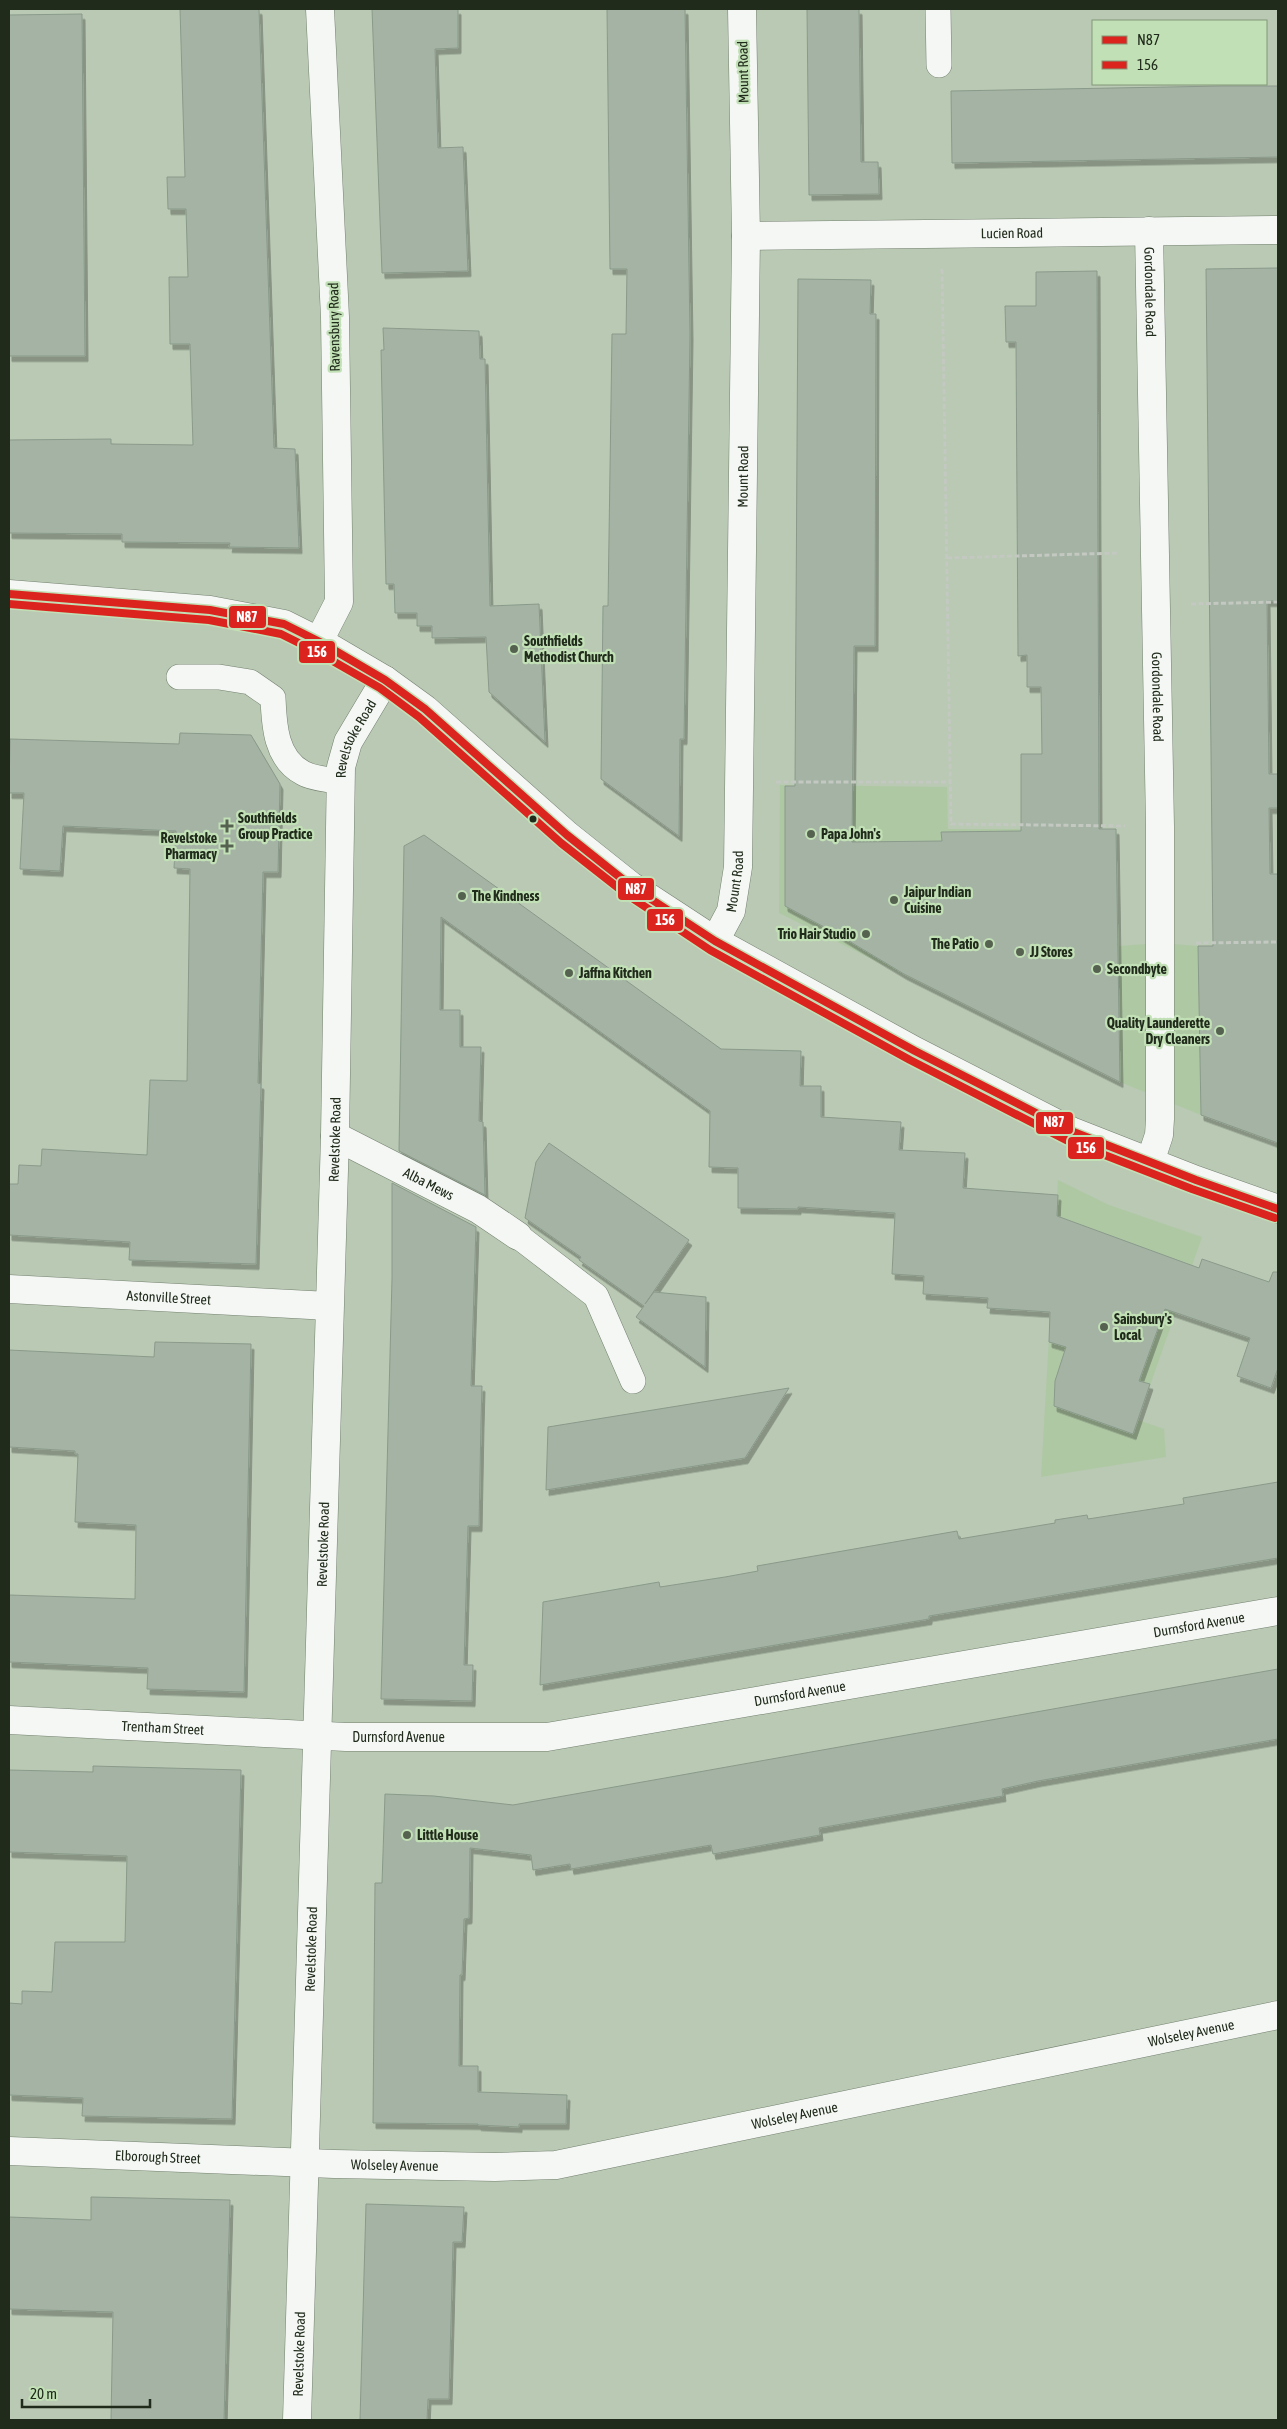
<svg xmlns="http://www.w3.org/2000/svg" width="1287" height="2429" font-family="'Asap Condensed',sans-serif">
<defs>
<filter id="shadow"><feDropShadow dx="3" dy="5.5" stdDeviation="0" flood-color="#0004"/></filter>
</defs>
<rect width="100%" height="100%" fill="#b9c9b3"/>
<g fill="#afc8a4">
<path d="M780,785L947,787L948,829H1116L1119,946L1160,943L1198,946L1278,945V1159L1276,1142L1201,1115L1120,1082L779,913Z"/>
<path d="M1058,1180L1109,1205L1202,1237L1138,1420L1164,1429L1166,1457L1041,1477Z"/>
</g>
<g fill="#a4b3a4" stroke="#8a9a8b" filter="url(#shadow)">
<path d="M180,9H259L274,448L295,449L299,548L229,547L230,543L122,542V534L9,533V440L111,439V444L193,445L190,344H170L169,277H188L186,209H168L167,177H185Z"/>
<path d="M372,9H458V48L435,49L438,148L463,147L468,271L382,273Z"/>
<path d="M607,9H685L690,335L684,739H680L679,836L601,779L603,606H608L612,334H626L627,269H610Z"/>
<path d="M807,9H859L861,162H878L879,194L809,195Z"/>
<path d="M82,14L85,356H9V15Z"/>
<path d="M1222,86H1278V157L952,163L951,91Z"/>
<path d="M1278,268V601H1267L1269,774H1278V808H1269L1270,874H1278V1143L1201,1115L1198,946H1213L1206,269Z"/>
<path d="M1097,271L1099,829H1116L1120,1082L904,974L839,935L785,906V786H795L798,279L871,280L870,314H876L875,646H854L852,842L942,841L941,832L1021,831V754H1042L1041,687H1027V655L1018,656L1016,342H1006L1005,306H1036V272Z"/>
<path d="M383,328L479,331L480,359H485L490,606L539,604L545,742L489,692L486,637L432,638V626H417V613H395L394,584H386L381,350H384Z"/>
<path d="M180,733L251,735L280,784L278,872H263L258,1083L261,1084L256,1264L129,1260L130,1242L9,1235V1184H18L19,1165L41,1166L42,1149L147,1155L150,1080L187,1081L190,869L174,868L176,831L63,826L60,871L20,869L24,793H9L10,739L179,744Z"/>
<path d="M424,835L721,1049L801,1051L800,1086H821V1117L901,1122L899,1150L965,1153L963,1188L1058,1195L1057,1216L1199,1268L1202,1259L1269,1282L1273,1272H1278V1368L1271,1388L1237,1376L1250,1338L1165,1309L1139,1381L1150,1384L1133,1434L1054,1406L1055,1381L1066,1347L1049,1342L1050,1312L987,1308L988,1298L923,1294L924,1276L892,1274L895,1213L798,1207V1209L738,1208V1168L709,1167L710,1111L441,917L440,1010H460V1047H481L479,1121L483,1122L485,1195L399,1151L404,846Z"/>
<path d="M549,1143L689,1240L645,1304L654,1292L706,1297L705,1367L636,1317L644,1306L579,1260L581,1257L525,1218L536,1162Z"/>
<path d="M392,1183L476,1227L471,1386H482L481,1421L479,1526H468L464,1665H473L472,1701L381,1699L392,1279Z"/>
<path d="M155,1342L251,1344L244,1692L147,1689L148,1668L9,1662V1595L135,1599L136,1525L75,1522L78,1454H75V1451L9,1447V1350L154,1357Z"/>
<path d="M789,1388L745,1458L546,1490L548,1427Z"/>
<path d="M1278,1482V1558L929,1616V1619L540,1685L543,1602L659,1582L660,1587L725,1577L758,1571L757,1566L957,1531L959,1539L1055,1523V1520L1087,1515L1088,1519L1184,1504L1183,1498Z"/>
<path d="M1278,1669V1739L1038,1781L1002,1789L1003,1796L819,1828L820,1835L713,1854L711,1845L571,1869L570,1864L533,1870L531,1855L470,1848L469,1918L464,1919L462,1975H460L459,2066H478V2092L567,2095L566,2124H519V2127L478,2125V2124L373,2123L375,1883H382L385,1794L434,1796L513,1805Z"/>
<path d="M93,1766L241,1770L232,2119L82,2116L83,2098L9,2095V2003L22,2004V1991L52,1992L55,1942H125L127,1856L9,1852V1770L93,1772Z"/>
<path d="M91,2197L230,2200L224,2420H111L113,2312L9,2309V2217L91,2220Z"/>
<path d="M366,2204L464,2207L462,2242H453L449,2399H428L427,2420H360Z"/>
</g>
<g fill="none" stroke-linecap="round" stroke-linejoin="round">
<g stroke="#74806f" stroke-width="26">
<g id="service">
<path d="M938,9L939,65"/>
<path d="M179,677H219L250,682L273,698C274,726 276,759 303,773C313,779 329,779 341,782"/>
<path d="M518,1236L596,1296L633,1381"/>
</g>
</g>
<g stroke="#74806f" stroke-width="29">
<g id="minor">
<path id="s1" d="M1149,231L1160,826V1119L1159,1135L1150,1162"/>
<path id="s2" d="M746,236L1278,230"/>
<path d="M319,641L339,602L335,317L320,9"/>
<path id="s3" d="M715,941L731,911L738,867L746,236L742,9"/>
<path id="s4" d="M335,1136L478,1209L518,1236"/>
<path id="s5" d="M9,1289L329,1306"/>
<path id="s6" d="M9,1720L346,1737H547L1278,1611"/>
<path id="s7" d="M9,2151L334,2164L495,2167L556,2165L1278,2015"/>
<path id="s8" d="M297,2420L335,1136L341,767L348,742L385,680"/>
</g>
</g>
<g stroke="#74806f" stroke-width="29">
<path id="primary" d="M9,594L210,610L284,624L322,643L385,680L425,709L567,835L631,886L715,941L915,1051L1071,1131L1196,1180L1278,1209"/>
</g>
<g stroke="#c3c8c1" stroke-width="3" stroke-dasharray="5 2.5" stroke-linecap="butt">
<path d="M942,269L951,824L1125,826"/>
<path d="M947,558L1119,553"/>
<path d="M1191,604L1278,602"/>
<path d="M776,782H950"/>
<path d="M1196,943L1278,942"/>
</g>
<use href="#service" stroke="#f4f7f4" stroke-width="25"/>
<use href="#minor" stroke="#f4f7f4" stroke-width="28"/>
<use href="#primary" stroke="#f4f7f4" stroke-width="28"/>
<g stroke="#c2e0b6" stroke-width="11">
<path id="bus-1" d="M9,594L210,610L284,624L322,643L385,680L425,709L567,835L631,886L715,941L915,1051L1071,1131L1196,1180L1278,1209"/>
</g>
<g stroke="#c2e0b6" stroke-width="11">
<path id="bus-2" d="M9,604L209,620L281,634L317,652L380,688L419,717L561,843L626,894L710,950L910,1060L1066,1140L1192,1189L1275,1218"/>
</g>
<use href="#bus-1" stroke="#dc241f" stroke-width="8"/>
<use href="#bus-2" stroke="#dc241f" stroke-width="8"/>
</g>
<g fill="#566250" stroke="#c2e0b6" stroke-width="2">
<circle cx="514" cy="649" r="5"/>
<path d="M224.5 818.5h5v5h5v5h-5v5h-5v-5h-5v-5h5z"/>
<circle cx="811" cy="834" r="5"/>
<path d="M224.5 838.5h5v5h5v5h-5v5h-5v-5h-5v-5h5z"/>
<circle cx="462" cy="896" r="5"/>
<circle cx="894" cy="900" r="5"/>
<circle cx="866" cy="934" r="5"/>
<circle cx="989" cy="944" r="5"/>
<circle cx="1020" cy="952" r="5"/>
<circle cx="1097" cy="969" r="5"/>
<circle cx="569" cy="973" r="5"/>
<circle cx="1220" cy="1031" r="5"/>
<circle cx="1104" cy="1327" r="5"/>
<circle cx="407" cy="1835" r="5"/>
</g>
<circle fill="#202b1b" stroke="#c2e0b6" stroke-width="2" cx="533" cy="819" r="4.5"/>
<g text-anchor="middle" stroke-width="4.5" stroke-linejoin="round" paint-order="stroke">
<g font-size="14" fill="#202b1b" stroke="#c2e0b6">
<text transform="translate(743 72) rotate(-91)" y="5">Mount Road</text>
<text dy="5" stroke="none"><textPath href="#s2" startOffset="266">Lucien Road</textPath></text>
<text dy="5" stroke="none"><textPath href="#s1" startOffset="61">Gordondale Road</textPath></text>
<text transform="translate(334 327) rotate(-91)" y="5">Ravensbury Road</text>
<text dy="5" stroke="none"><textPath href="#s3" startOffset="469">Mount Road</textPath></text>
<text dy="5" stroke="none"><textPath href="#s1" startOffset="466">Gordondale Road</textPath></text>
<text dy="5" stroke="none"><textPath href="#s8" startOffset="1685">Revelstoke Road</textPath></text>
<text dy="5" stroke="none"><textPath href="#s3" startOffset="64">Mount Road</textPath></text>
<text dy="5" stroke="none"><textPath href="#s8" startOffset="1281">Revelstoke Road</textPath></text>
<text dy="5" stroke="none"><textPath href="#s4" startOffset="105">Alba Mews</textPath></text>
<text dy="5" stroke="none"><textPath href="#s5" startOffset="160">Astonville Street</textPath></text>
<text dy="5" stroke="none"><textPath href="#s8" startOffset="876">Revelstoke Road</textPath></text>
<text dy="5" stroke="none"><textPath href="#s6" startOffset="1200">Durnsford Avenue</textPath></text>
<text dy="5" stroke="none"><textPath href="#s6" startOffset="795">Durnsford Avenue</textPath></text>
<text dy="5" stroke="none"><textPath href="#s6" startOffset="154">Trentham Street</textPath></text>
<text dy="5" stroke="none"><textPath href="#s6" startOffset="390">Durnsford Avenue</textPath></text>
<text dy="5" stroke="none"><textPath href="#s8" startOffset="471">Revelstoke Road</textPath></text>
<text dy="5" stroke="none"><textPath href="#s7" startOffset="1196">Wolseley Avenue</textPath></text>
<text dy="5" stroke="none"><textPath href="#s7" startOffset="791">Wolseley Avenue</textPath></text>
<text dy="5" stroke="none"><textPath href="#s7" startOffset="149">Elborough Street</textPath></text>
<text dy="5" stroke="none"><textPath href="#s7" startOffset="386">Wolseley Avenue</textPath></text>
<text dy="5" stroke="none"><textPath href="#s8" startOffset="66">Revelstoke Road</textPath></text>
</g>
<g font-size="14" font-weight="bold" fill="#202b1b" stroke="#c2e0b6" text-anchor="start">
<text x="524" y="646">Southfields<tspan x="524" dy="16">Methodist Church</tspan></text>
<text x="238" y="823">Southfields<tspan x="238" dy="16">Group Practice</tspan></text>
<text x="821" y="839">Papa John's</text>
<text x="217" y="843" text-anchor="end">Revelstoke<tspan x="217" dy="16">Pharmacy</tspan></text>
<text x="904" y="897">Jaipur Indian<tspan x="904" dy="16">Cuisine</tspan></text>
<text x="472" y="901">The Kindness</text>
<text x="856" y="939" text-anchor="end">Trio Hair Studio</text>
<text x="979" y="949" text-anchor="end">The Patio</text>
<text x="1030" y="957">JJ Stores</text>
<text x="1107" y="974">Secondbyte</text>
<text x="579" y="978">Jaffna Kitchen</text>
<text x="1210" y="1028" text-anchor="end">Quality Launderette<tspan x="1210" dy="16">Dry Cleaners</tspan></text>
<text x="1114" y="1324">Sainsbury's<tspan x="1114" dy="16">Local</tspan></text>
<text x="417" y="1840">Little House</text>
</g>
</g>
<g stroke="#c2e0b6" stroke-width="2">
<rect x="228" y="605" width="39" height="24" rx="5" fill="#dc241f"/>
<rect x="298" y="640" width="38" height="24" rx="5" fill="#dc241f"/>
<rect x="617" y="877" width="38" height="24" rx="5" fill="#dc241f"/>
<rect x="646" y="908" width="38" height="24" rx="5" fill="#dc241f"/>
<rect x="1035" y="1111" width="39" height="24" rx="5" fill="#dc241f"/>
<rect x="1067" y="1136" width="38" height="24" rx="5" fill="#dc241f"/>
</g>
<g font-size="14" text-anchor="middle" font-weight="bold" fill="#fff">
<text x="247" y="622">N87</text>
<text x="317" y="657">156</text>
<text x="636" y="894">N87</text>
<text x="665" y="925">156</text>
<text x="1054" y="1127">N87</text>
<text x="1086" y="1153">156</text>
</g>
<rect width="1287" height="2429" fill="none" stroke="#202b1b" stroke-width="20"/>
<rect x="1092" y="20" width="175" height="65" fill="#c2e0b6" stroke="#819878"/>
<rect x="1102" y="36" width="25" height="8" fill="#dc241f" stroke="#819878"/>
<text x="1137" y="45" font-size="15" fill="#202b1b">N87</text>
<rect x="1102" y="61" width="25" height="8" fill="#dc241f" stroke="#819878"/>
<text x="1137" y="70" font-size="15" fill="#202b1b">156</text>
<path d="M22 2399v8h128v-8" fill="none" stroke="#202b1b" stroke-width="2.5"/>
<text x="30" y="2399" font-size="15" fill="#202b1b" stroke="#c2e0b6" stroke-width="4" paint-order="stroke">20 m</text>
</svg>
